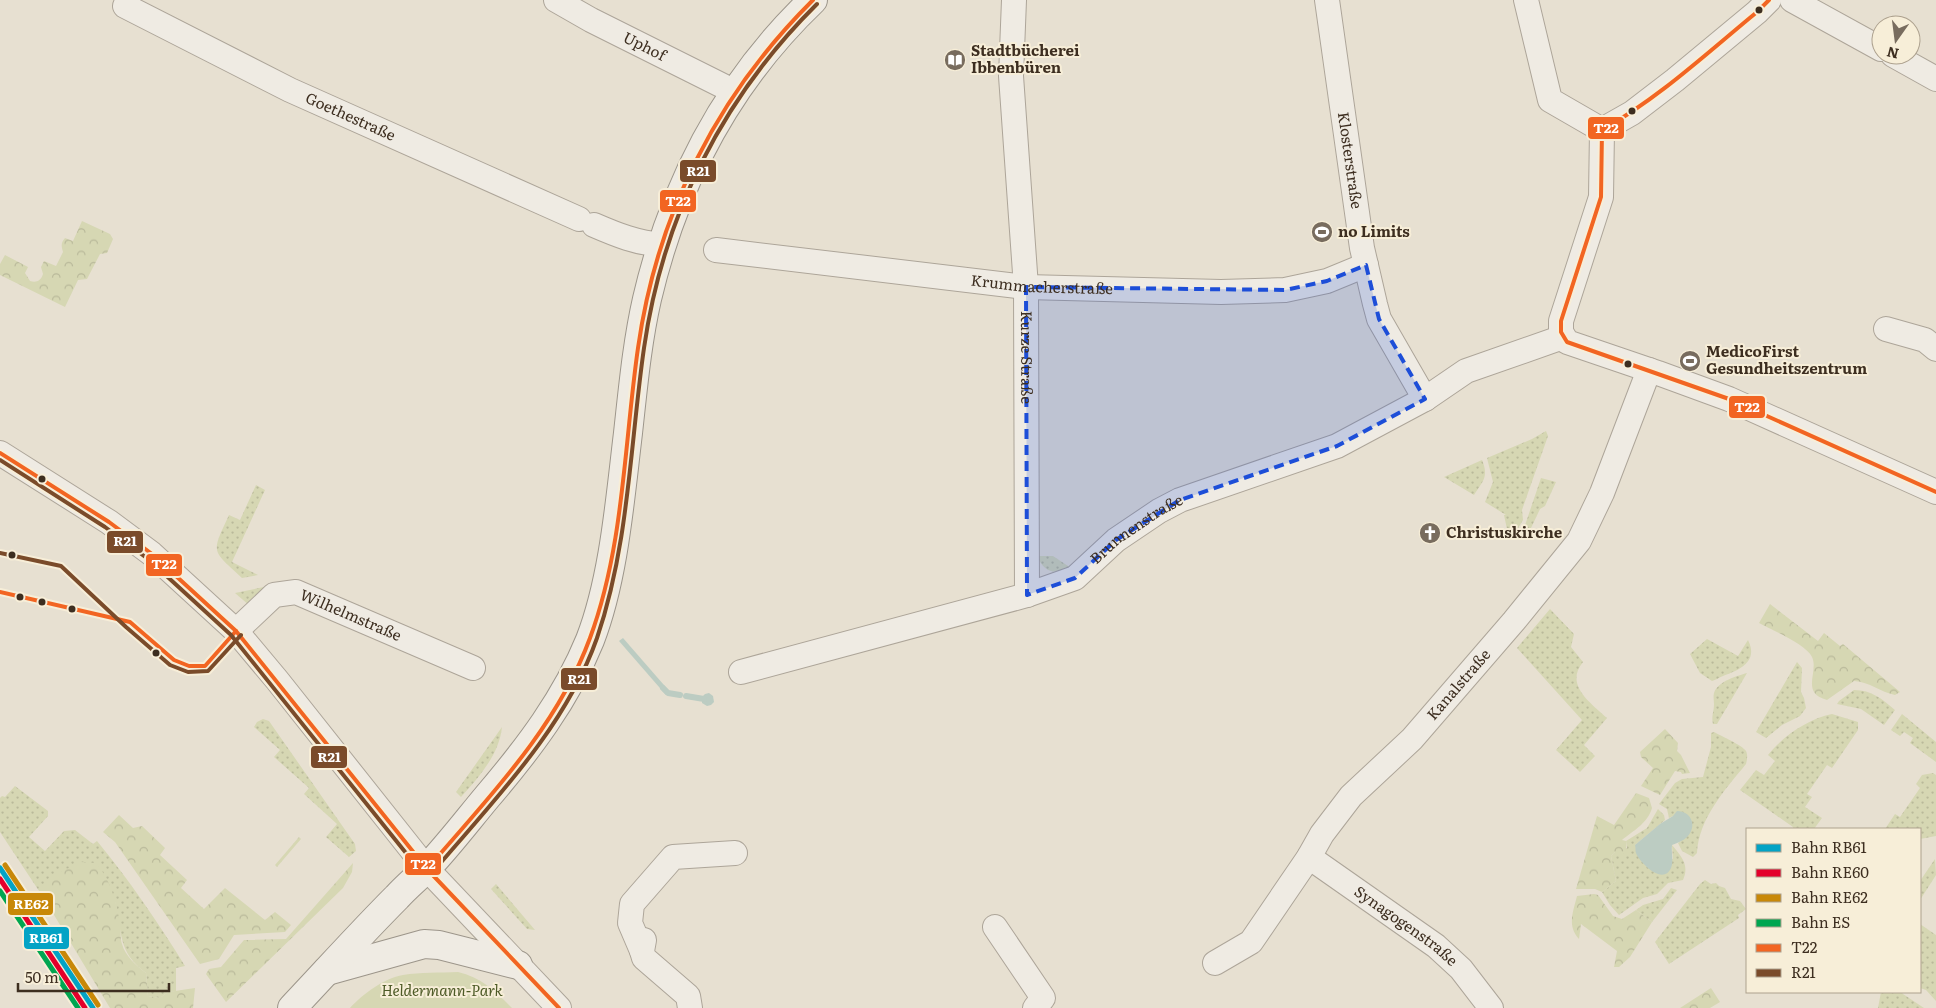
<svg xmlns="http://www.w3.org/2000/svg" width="1936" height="1008" font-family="Literata,serif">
<defs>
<pattern id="grass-dots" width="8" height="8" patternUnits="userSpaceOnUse" patternTransform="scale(1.25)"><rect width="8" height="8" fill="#d6d7b3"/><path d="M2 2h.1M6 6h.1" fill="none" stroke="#b9b99a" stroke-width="1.8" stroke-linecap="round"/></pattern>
<pattern id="forest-crowns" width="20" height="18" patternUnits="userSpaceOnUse" patternTransform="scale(1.25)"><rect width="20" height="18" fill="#d6d7b3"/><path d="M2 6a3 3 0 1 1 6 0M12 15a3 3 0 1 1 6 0" fill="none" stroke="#b9b99a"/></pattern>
</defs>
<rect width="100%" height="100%" fill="#e7e0d1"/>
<g fill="url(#grass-dots)">
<path d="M1546,431L1548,436L1522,510L1523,520L1514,535L1507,529L1504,515H1506L1485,502L1493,482L1487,458L1532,439Z"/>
<path d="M1482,460C1489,477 1483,481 1474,495L1444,477Z"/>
<path d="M1541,478L1556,482L1545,506L1540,509L1531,528L1521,537Z"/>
<path d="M256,485L265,490L232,562L258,575L242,578C211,549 211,554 229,515L240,520Z"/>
<path d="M1037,556H1053L1071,568C1055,574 1045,574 1037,556Z"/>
<path d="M269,586L250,606L235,593Z"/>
<path d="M1550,609L1574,634L1571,647L1583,662C1564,685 1591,703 1607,718L1584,745L1595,756L1580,772L1556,750L1582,720L1517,648Z"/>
<path d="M1707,639L1738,656L1748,640C1759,662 1739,670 1723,676C1718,678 1716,680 1712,681L1700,673L1690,654Z"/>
<path d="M1797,662L1802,668L1801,692L1804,698L1806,708L1800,716L1782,725L1766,738L1756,732Z"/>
<path d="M1747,673L1717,724H1713C1711,716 1714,712 1714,704C1714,701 1713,696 1714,693C1718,681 1737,676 1747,673Z"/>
<path d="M1854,690C1872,690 1882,699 1895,710L1884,725L1861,709L1837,704L1839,701Z"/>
<path d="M1832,714L1858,722V730L1832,768L1827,765L1807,794L1812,797L1805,807L1822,818L1814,829H1793V827L1740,790L1756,770L1764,775L1775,761L1768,755C1783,736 1808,719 1832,714Z"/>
<path d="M1902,714L1936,742V762L1910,743L1913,738L1904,732L1900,736L1891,730Z"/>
<path d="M263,719L269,721L355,844L356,851L349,857L326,837L337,824L304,794L309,788L274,757L280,750L254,727L257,722Z"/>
<path d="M502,727C499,755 479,777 461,797L456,792Z"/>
<path d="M1714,732C1721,736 1742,745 1746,751C1748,755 1747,760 1746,764C1725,790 1699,818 1697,853L1693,857L1682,851L1678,843L1681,841L1673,816L1669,818L1667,809L1659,804L1675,783L1682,779L1703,777L1711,747V733Z"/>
<path d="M1933,773L1936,775V836L1920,839V829H1885L1895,814L1900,817L1920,788L1916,784L1922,775Z"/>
<path d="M15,786L48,811V816L29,837L45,851L64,831L75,830L93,844L97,841C129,880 158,922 185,966L176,968V991L168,992L160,998L148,996L146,973C117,951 123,934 115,902L45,882V900L0,832V798L2,796L5,797Z"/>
<path d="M1658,809L1664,815L1665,820L1635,845L1673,859L1672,845C1681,856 1690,865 1683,880L1668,883L1657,894L1643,898L1619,915L1610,905L1602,892L1616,881L1611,856L1615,852L1627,848L1626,841L1647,828Z"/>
<path d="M299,837L301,839L277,867L275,865Z"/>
<path d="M1935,859L1936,875L1920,900V881Z"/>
<path d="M1705,880L1711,884L1716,883L1719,886L1725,888L1731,899L1740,901L1746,909L1738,915L1739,918L1669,964L1655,942L1700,884Z"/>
<path d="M496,884L535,930L527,929L491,889Z"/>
<path d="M1671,888L1677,890L1652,922L1636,910L1643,905L1663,899Z"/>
<path d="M1920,924L1936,935V1001L1926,990L1920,988Z"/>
<path d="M1881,992H1900L1924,1008H1878Z"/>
</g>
<g fill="url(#forest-crowns)">
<path d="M82,221L110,234L113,239L107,253L100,254L87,279L78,280L65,307L0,275V264L5,255L28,267L25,273L30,281C36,283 41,281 43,274L41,267L44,261L56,266L63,252C61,245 61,243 65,238L73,241Z"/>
<path d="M1770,604L1818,641L1824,633L1840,646L1843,644L1900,692L1895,695C1880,692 1870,682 1854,681L1827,700C1800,693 1819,672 1812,657C1806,644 1772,630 1759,623Z"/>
<path d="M1665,729L1678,743L1677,751L1681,755L1690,773L1682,774L1681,772L1675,771L1660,795L1641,786L1653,768L1641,757L1640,752Z"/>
<path d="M1636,793L1649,798L1652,808C1648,823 1633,831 1622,840L1626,841C1627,848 1626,853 1620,857L1615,852L1611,856L1616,881L1602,892L1595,889H1576L1597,816L1614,825Z"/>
<path d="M119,815L133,828L142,826L165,848L160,855L187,880L181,888L204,909L225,888L265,920L275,912L291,925L285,932L234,935L219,959L200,964L115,842L103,832Z"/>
<path d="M81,862L96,863C110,879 117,903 120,924C121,930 120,938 122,944C125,956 137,966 146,973L148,996L160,998L168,992L195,988L193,1008H110L45,900L44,882L52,876Z"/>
<path d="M353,863L352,872L343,888L226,1002L206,974L209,969L221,967L244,940L286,939Z"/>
<path d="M1594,894L1598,895L1613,916L1622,919L1636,910L1652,922L1630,957L1619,967H1614L1617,951L1581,924L1579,939C1567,926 1573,912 1577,896Z"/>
<path d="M1711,988L1720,1002L1710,1008H1680Z"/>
</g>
<path fill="#d6d7b3" d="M458,972C481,977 496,992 512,1008H350C363,994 384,978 403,975C420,972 440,973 458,972Z"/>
<g fill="#bcccc2">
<path d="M623,638L670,692L666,695L619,641Z"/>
<path d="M709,693L713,696L714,702L711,705L707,706L702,703V697L705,694Z"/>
<path d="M1677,811C1691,811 1698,826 1687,837C1683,841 1677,843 1672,845C1671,852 1674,861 1671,868C1663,886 1640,863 1636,853C1635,851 1636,848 1635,845L1660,824L1673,816Z"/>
</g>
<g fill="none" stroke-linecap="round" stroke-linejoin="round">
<g stroke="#bcccc2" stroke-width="6">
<path d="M663,688L668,693L680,695"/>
<path d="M686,696L704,699"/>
</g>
<g stroke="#ada599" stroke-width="26">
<g id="street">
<path id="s1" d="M128,0L125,6L290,90L579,219"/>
<path id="s2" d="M556,0L591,20L735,92"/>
<path id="s3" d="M1014,0L1011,76L1026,287L1027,595"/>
<path id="s4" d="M1327,0L1362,248L1375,304L1379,319L1425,399"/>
<path d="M1526,0L1550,100L1602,130"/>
<path d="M1792,0L1881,49"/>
<path d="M1893,55L1936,79"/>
<path d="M1602,130L1601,197L1561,321V332L1567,342L1658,373L1729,399L1936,492"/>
<path d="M1602,130L1632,113L1675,80L1757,12L1769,0"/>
<path d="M594,225C617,235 637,243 662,245"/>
<path id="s5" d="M716,250L1026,287L1221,292L1285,290L1327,281L1366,265"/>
<path d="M1886,329L1925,340L1936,349"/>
<path d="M0,453L109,522L152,554L236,631L277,680L427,869L559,1008"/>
<path id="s6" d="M236,631L274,595L296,592L473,668"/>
<path id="s7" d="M741,672L1027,595L1075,578L1116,540L1159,511L1180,500L1337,446L1425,399L1466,371L1563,337"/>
<path id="s8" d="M1309,857L1436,946L1461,969L1491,1008"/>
<path d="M995,927L1043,998L1035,1008"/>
<path d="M644,940L642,951L644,958L688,996L690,1008"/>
<path d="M642,951L630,923L632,904L673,857L735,853"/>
<path id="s9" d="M1215,963L1251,942L1309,857L1322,834L1351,796L1412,739L1514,621L1579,541L1602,493L1649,370"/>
</g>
</g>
<g stroke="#9c958a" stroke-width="30">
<g id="secondary">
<path d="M327,971L424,944L439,945L518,965"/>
<path d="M292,1008C327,971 361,933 397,897C406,887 417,878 427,868C448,846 467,821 487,797C528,749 566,699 590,640C614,578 620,499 628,433C633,388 637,343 647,299C674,184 727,82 813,0"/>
</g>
</g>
<use href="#street" stroke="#efebe3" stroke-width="24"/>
<use href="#secondary" stroke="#efebe3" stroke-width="28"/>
<g stroke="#f7eed8" stroke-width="8">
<g id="bus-1">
<path d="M1769,0L1757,12C1707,53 1659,98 1602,130L1601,197L1561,321V332L1567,342L1729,399L1936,492"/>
<path d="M0,453L109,522L152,554L236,631L427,869L559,1008"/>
<path d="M0,592L130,622L174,660L189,666H205L236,631"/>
<path d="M427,869C488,798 557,728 590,638C624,546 624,445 638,348C657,214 717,95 813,0"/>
</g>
</g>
<g stroke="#f7eed8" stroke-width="8">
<g id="bus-2">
<path d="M0,460L105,527L148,559L231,635L422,873"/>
<path d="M0,553L61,566L126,627L170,665L188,672L208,671L241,635"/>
<path d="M432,873C493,801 565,729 597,638C629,544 630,445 644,348C663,216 722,98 817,4"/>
</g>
</g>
<use href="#bus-1" stroke="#f26522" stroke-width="4"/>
<use href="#bus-2" stroke="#7a4b2a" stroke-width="4"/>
<g stroke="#f7eed8" stroke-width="9">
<path id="rail-1" d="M0,868L93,1008"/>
</g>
<g stroke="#f7eed8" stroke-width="9">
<path id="rail-2" d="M0,879L85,1008"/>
</g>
<g stroke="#f7eed8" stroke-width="9">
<path id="rail-3" d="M5,865L98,1005"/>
</g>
<g stroke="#f7eed8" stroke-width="9">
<path id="rail-4" d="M0,891L78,1008"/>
</g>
<use href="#rail-1" stroke="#03a3c5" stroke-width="5"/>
<use href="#rail-2" stroke="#e4002b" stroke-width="5"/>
<use href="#rail-3" stroke="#c88808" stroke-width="5"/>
<use href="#rail-4" stroke="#00a651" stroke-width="5"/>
</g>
<path fill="#1d4ed8" fill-opacity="0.2" stroke="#1d4ed8" stroke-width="4" stroke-dasharray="10 6" stroke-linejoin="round" d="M1366,265L1379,319L1425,399L1337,446L1180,500L1116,540L1075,578L1027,595L1026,287L1285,290L1327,281Z"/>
<defs>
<g id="library-disc" transform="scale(1.125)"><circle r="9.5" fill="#786c5e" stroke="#f7eed8"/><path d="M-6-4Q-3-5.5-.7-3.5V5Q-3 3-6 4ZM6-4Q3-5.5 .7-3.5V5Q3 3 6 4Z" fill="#fff"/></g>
<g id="stadium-disc" transform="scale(1.125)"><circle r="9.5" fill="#786c5e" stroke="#f7eed8"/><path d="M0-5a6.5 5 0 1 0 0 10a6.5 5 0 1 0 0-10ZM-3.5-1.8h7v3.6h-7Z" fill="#fff"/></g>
<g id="church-disc" transform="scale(1.125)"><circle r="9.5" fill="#786c5e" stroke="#f7eed8"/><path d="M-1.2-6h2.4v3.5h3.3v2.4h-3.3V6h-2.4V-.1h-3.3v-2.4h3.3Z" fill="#fff"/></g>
</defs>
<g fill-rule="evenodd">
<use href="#library-disc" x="955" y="60"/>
<use href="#stadium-disc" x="1322" y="232"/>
<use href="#stadium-disc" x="1690" y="361"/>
<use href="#church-disc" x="1430" y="533"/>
</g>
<g fill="#3d2e20" stroke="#f7eed8" stroke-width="2">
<circle cx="1759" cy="10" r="4.5"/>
<circle cx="1632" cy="111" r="4.5"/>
<circle cx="1628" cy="364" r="4.5"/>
<circle cx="42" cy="479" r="4.5"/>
<circle cx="12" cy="555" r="4.5"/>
<circle cx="20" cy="597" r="4.5"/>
<circle cx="42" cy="602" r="4.5"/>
<circle cx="72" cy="609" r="4.5"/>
<circle cx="156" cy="653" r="4.5"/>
</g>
<g text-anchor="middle" stroke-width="4" stroke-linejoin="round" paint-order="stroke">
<g font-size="15" fill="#3d2e20" stroke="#f7eed8">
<text dy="5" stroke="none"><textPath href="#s2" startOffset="100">Uphof</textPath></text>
<text dy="5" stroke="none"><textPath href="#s1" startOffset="258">Goethestraße</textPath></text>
<text dy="5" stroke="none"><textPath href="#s4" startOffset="162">Klosterstraße</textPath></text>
<text dy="5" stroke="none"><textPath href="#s5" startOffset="328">Krummacherstraße</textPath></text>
<text dy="5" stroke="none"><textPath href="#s3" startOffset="358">Kurze Straße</textPath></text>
<text dy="5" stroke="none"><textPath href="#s7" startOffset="426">Brunnenstraße</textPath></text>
<text dy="5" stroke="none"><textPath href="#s6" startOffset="134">Wilhelmstraße</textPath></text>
<text dy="5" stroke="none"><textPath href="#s9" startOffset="374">Kanalstraße</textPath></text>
<text dy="5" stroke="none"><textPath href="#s8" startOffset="119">Synagogenstraße</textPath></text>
</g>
<g font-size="15" font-weight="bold" fill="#3d2e20" stroke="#f7eed8" text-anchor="start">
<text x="971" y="56">Stadtbücherei<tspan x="971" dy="17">Ibbenbüren</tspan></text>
<text x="1338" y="237">no Limits</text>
<text x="1706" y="357">MedicoFirst<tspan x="1706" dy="17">Gesundheitszentrum</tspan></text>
<text x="1446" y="538">Christuskirche</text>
</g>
<g font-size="15" font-style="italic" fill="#4d5a26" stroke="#f7eed8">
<text x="442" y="996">Heldermann-Park</text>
</g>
</g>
<g stroke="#f7eed8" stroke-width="2">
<rect x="1587" y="116" width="38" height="24" rx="5" fill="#f26522"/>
<rect x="679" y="159" width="38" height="24" rx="5" fill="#7a4b2a"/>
<rect x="659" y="189" width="38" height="24" rx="5" fill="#f26522"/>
<rect x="1728" y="395" width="38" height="24" rx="5" fill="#f26522"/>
<rect x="106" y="530" width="38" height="24" rx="5" fill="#7a4b2a"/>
<rect x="145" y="553" width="38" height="24" rx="5" fill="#f26522"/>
<rect x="560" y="667" width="38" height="24" rx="5" fill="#7a4b2a"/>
<rect x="310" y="745" width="38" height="24" rx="5" fill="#7a4b2a"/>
<rect x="404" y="852" width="38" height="24" rx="5" fill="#f26522"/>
<rect x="7" y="892" width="47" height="24" rx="5" fill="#c88808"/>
<rect x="23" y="926" width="47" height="24" rx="5" fill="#03a3c5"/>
</g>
<g font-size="14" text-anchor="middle" font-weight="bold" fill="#fff">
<text x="1606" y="133">T22</text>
<text x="698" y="176">R21</text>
<text x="678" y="206">T22</text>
<text x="1747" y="412">T22</text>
<text x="125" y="546">R21</text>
<text x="164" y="569">T22</text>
<text x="579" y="684">R21</text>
<text x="329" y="762">R21</text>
<text x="423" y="869">T22</text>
<text x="31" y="909">RE62</text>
<text x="46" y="943">RB61</text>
</g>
<rect x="1746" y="828" width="175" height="165" fill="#f7eed8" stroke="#ada18e"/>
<rect x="1756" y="844" width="25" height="8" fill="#03a3c5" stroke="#ada18e"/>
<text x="1791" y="853" font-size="15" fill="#3d2e20">Bahn RB61</text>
<rect x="1756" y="869" width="25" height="8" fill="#e4002b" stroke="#ada18e"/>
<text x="1791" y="878" font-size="15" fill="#3d2e20">Bahn RE60</text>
<rect x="1756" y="894" width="25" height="8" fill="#c88808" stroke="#ada18e"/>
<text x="1791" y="903" font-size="15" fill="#3d2e20">Bahn RE62</text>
<rect x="1756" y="919" width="25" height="8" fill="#00a651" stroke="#ada18e"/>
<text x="1791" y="928" font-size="15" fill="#3d2e20">Bahn ES</text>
<rect x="1756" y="944" width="25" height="8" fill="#f26522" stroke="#ada18e"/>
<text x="1791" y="953" font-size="15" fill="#3d2e20">T22</text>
<rect x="1756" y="969" width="25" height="8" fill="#7a4b2a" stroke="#ada18e"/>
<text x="1791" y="978" font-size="15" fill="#3d2e20">R21</text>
<g transform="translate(1896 40) rotate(194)"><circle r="24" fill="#f7eed8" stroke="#ada18e"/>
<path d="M0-4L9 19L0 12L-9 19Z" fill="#786c5e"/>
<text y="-8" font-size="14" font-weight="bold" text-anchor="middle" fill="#3d2e20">N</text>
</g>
<path d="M18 983v8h151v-8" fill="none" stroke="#3d2e20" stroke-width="2.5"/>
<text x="25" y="983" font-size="15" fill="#3d2e20" stroke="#f7eed8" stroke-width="4" paint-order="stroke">50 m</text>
</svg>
